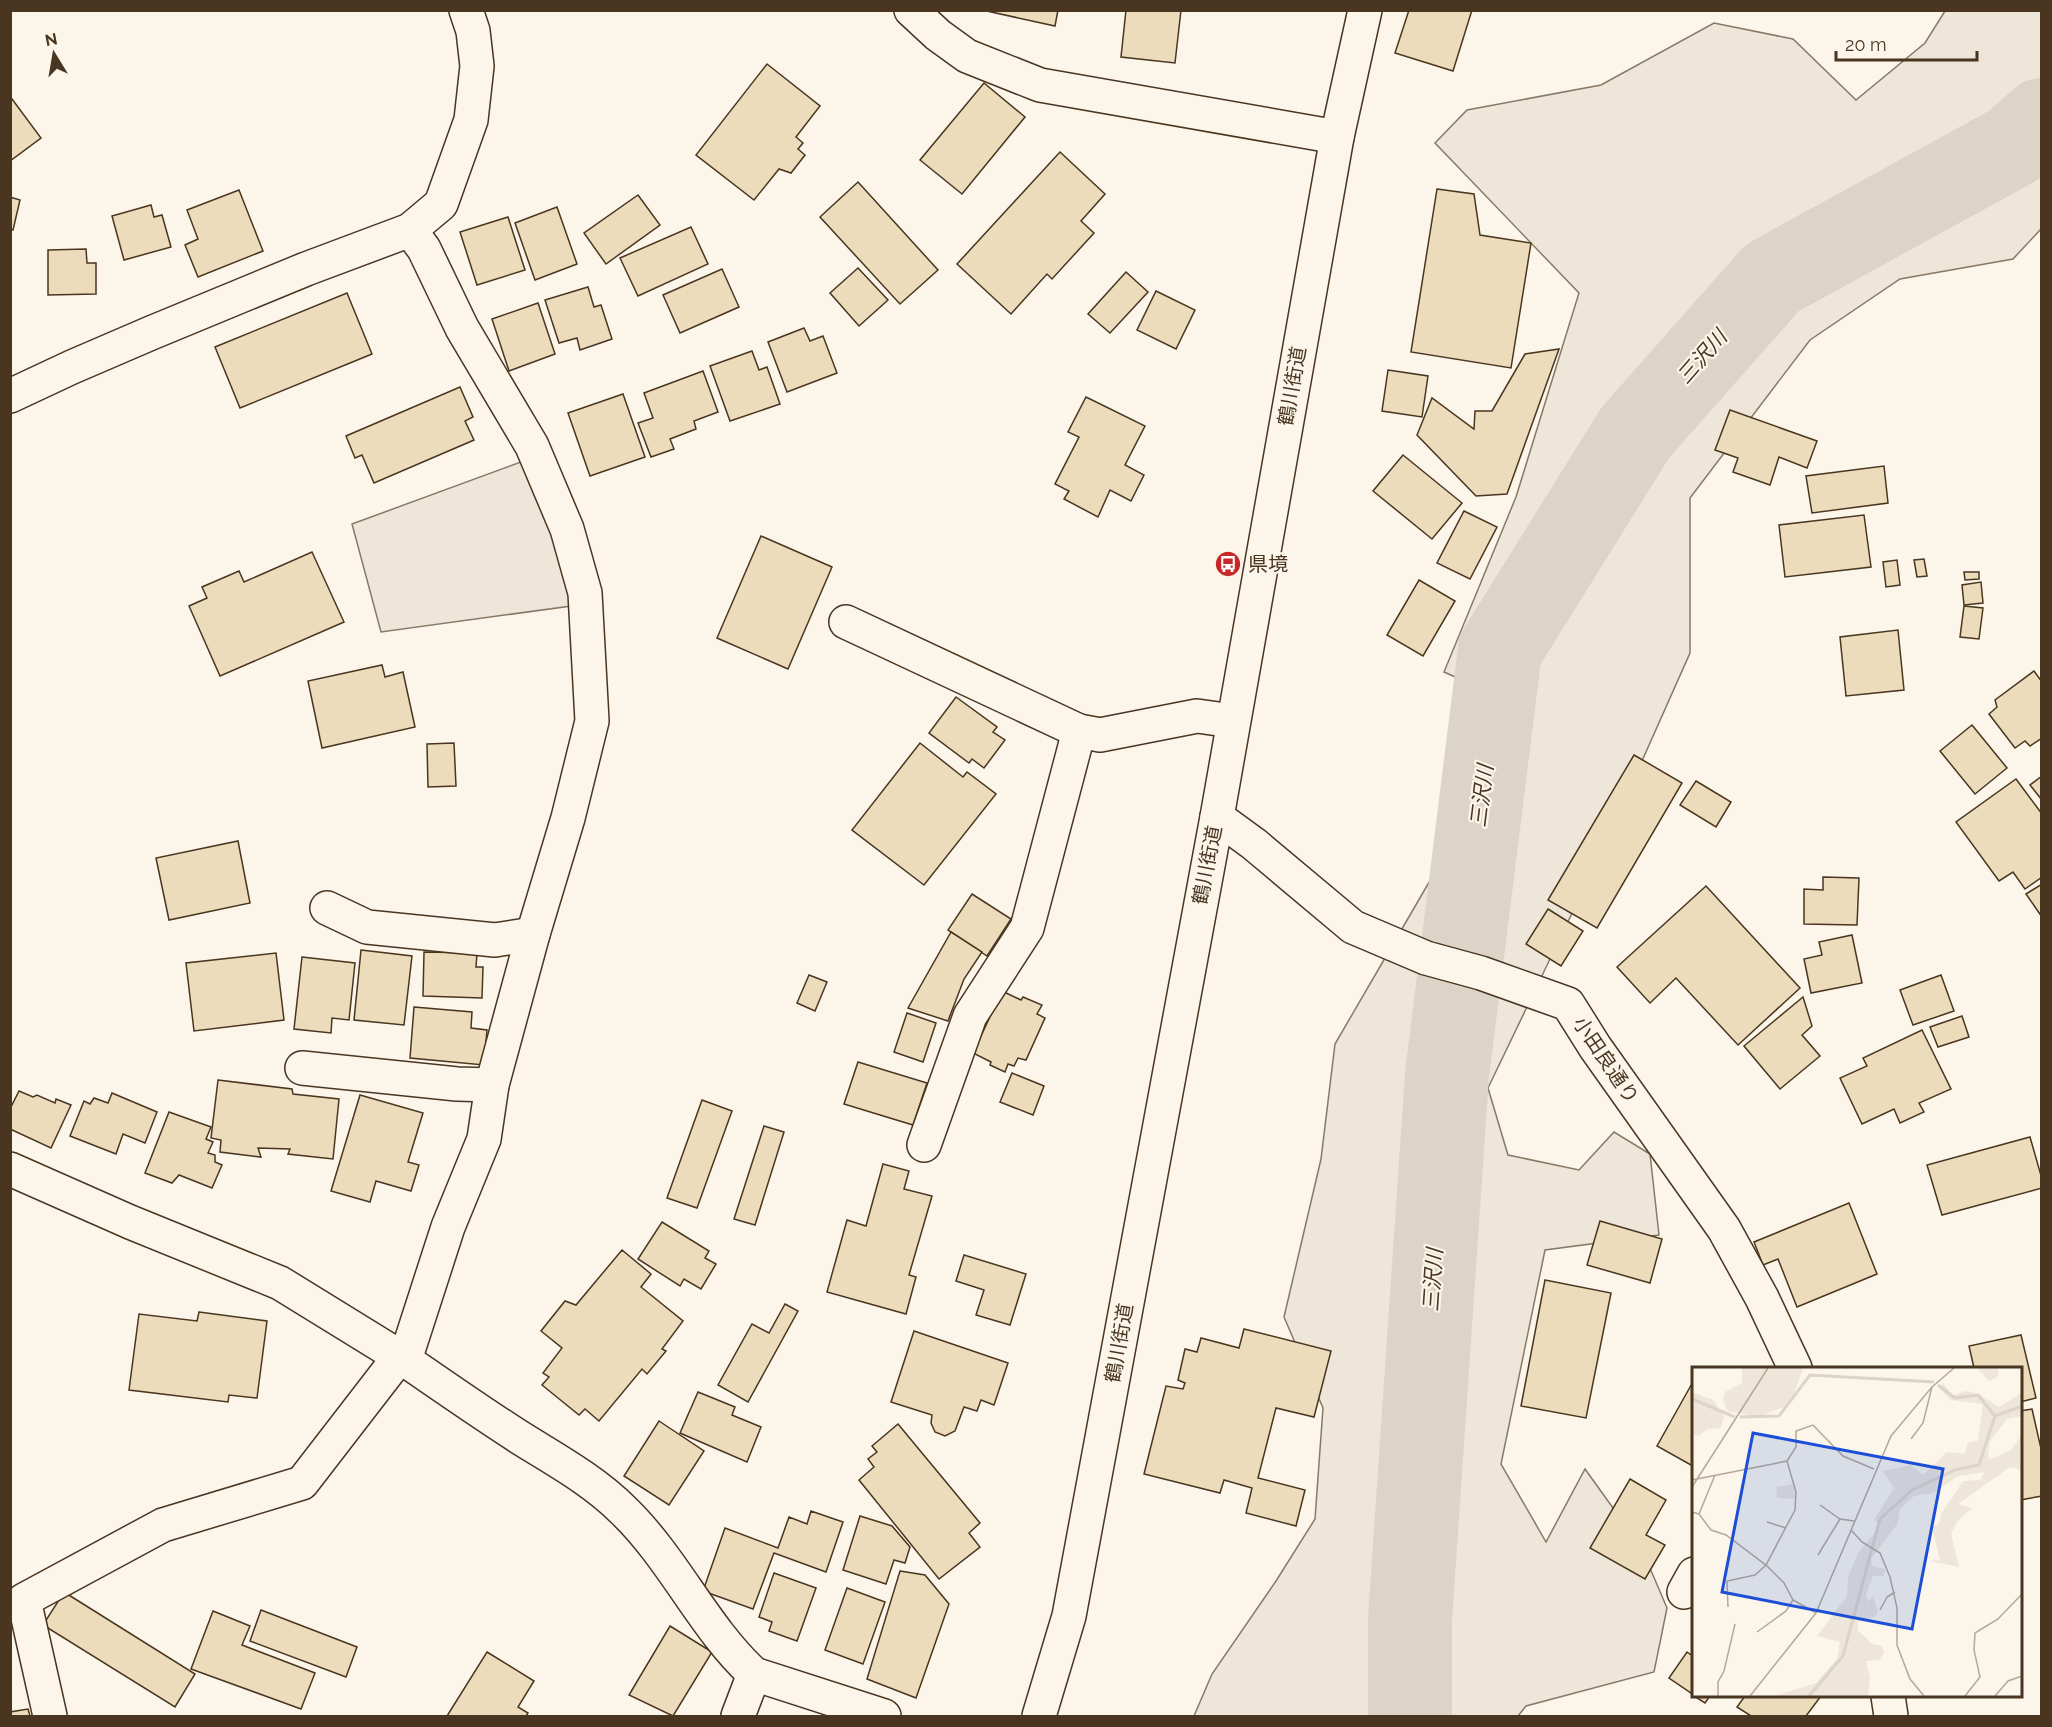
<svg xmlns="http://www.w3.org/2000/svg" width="2052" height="1727" font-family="Raleway,'Noto Sans JP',sans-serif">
<rect width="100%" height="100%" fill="#fbf6e9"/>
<g fill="#ede6d9" stroke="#887966" stroke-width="1.5">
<path d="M1945,11H2041V229L2013,259L1900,279L1810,340L1690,498V653L1601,853L1488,1088L1508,1155L1579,1170L1614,1132L1650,1154L1659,1235L1545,1250L1501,1464L1546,1542L1585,1469L1641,1547L1667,1608L1654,1672L1526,1706L1518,1716H1194L1212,1674L1276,1581L1315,1519L1323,1408L1284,1317L1321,1159L1335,1044L1435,872L1526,708L1444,672L1516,497L1579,293L1435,143L1467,110L1601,85L1714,23L1793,39L1856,100L1925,43Z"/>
<path d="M529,459L556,532L571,606L381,632L352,524Z"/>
</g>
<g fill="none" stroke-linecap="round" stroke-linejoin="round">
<path stroke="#dcd4c6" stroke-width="84" d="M1410,1716V1619L1447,1075L1500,650L1635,433L1772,278L2014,145L2042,120"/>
</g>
<g fill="#ecdcbc" stroke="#4a3520" stroke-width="1.5">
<path d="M982,10H1058L1055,26Z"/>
<path d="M1126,10H1181L1175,63L1121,57Z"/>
<path d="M1409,10H1472L1453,71L1395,53Z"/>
<path d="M767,64L820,106L796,137L803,143L798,149L805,155L791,173L779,169L754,200L696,155Z"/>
<path d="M984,83L1025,117L962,194L920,160Z"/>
<path d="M12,99L41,138L10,161V100Z"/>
<path d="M1060,152L1105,194L1081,221L1094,233L1052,279L1047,274L1011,314L957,264Z"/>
<path d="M858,182L938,270L900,304L820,217Z"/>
<path d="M1437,189L1474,194L1480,235L1531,243L1511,368L1411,352Z"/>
<path d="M239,190L263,251L198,277L185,245L198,239L187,210Z"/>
<path d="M638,195L660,225L606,264L584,233Z"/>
<path d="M10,197L20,200L13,230H10Z"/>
<path d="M151,205L154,217L162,215L171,247L124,260L112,216Z"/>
<path d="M557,207L577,264L535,280L515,223Z"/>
<path d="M508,217L525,270L477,285L460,232Z"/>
<path d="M691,227L708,264L638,296L620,258Z"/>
<path d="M86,249L87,263H96V294L48,295V250Z"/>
<path d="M858,268L888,300L859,326L830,293Z"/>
<path d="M722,269L739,307L680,333L663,295Z"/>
<path d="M1126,272L1148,292L1110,333L1088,314Z"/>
<path d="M588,287L594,307L601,305L612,339L580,350L577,338L559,343L545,300Z"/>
<path d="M1156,291L1195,310L1176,349L1137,330Z"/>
<path d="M347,293L372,354L240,408L215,347Z"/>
<path d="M538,303L555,354L509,371L492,319Z"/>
<path d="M804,328L810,341L823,336L837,373L787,392L768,342Z"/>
<path d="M1559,349L1507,494L1476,496L1417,435L1432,398L1474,429L1475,411H1492L1525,354Z"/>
<path d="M752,351L759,370L767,367L780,404L730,421L710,366Z"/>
<path d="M1388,370L1428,376L1422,417L1382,411Z"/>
<path d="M703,371L718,412L694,421L696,429L670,439L674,449L651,457L638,423L653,418L644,393Z"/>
<path d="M460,387L473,417L465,421L474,440L374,483L362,455L355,458L346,436Z"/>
<path d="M623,394L645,457L590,476L568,413Z"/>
<path d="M1086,397L1145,426L1125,465L1144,475L1131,501L1110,490L1098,517L1064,499L1069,491L1055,484L1079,437L1068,432Z"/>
<path d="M1730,410L1817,441L1807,468L1779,457L1770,485L1733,472L1738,458L1715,450Z"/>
<path d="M1403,455L1462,503L1432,539L1373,491Z"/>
<path d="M1884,466L1888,503L1812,513L1806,476Z"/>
<path d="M1464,511L1497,527L1470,579L1437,563Z"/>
<path d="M1864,515L1871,567L1785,577L1779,525Z"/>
<path d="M761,536L832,567L788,669L717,638Z"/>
<path d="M312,552L344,622L220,676L189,606L207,598L202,587L239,571L244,582Z"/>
<path d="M1924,559L1927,576L1917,577L1914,560Z"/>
<path d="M1897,560L1900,585L1886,587L1883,562Z"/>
<path d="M1964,572H1979V579L1965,580Z"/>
<path d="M1419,580L1455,601L1423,656L1387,635Z"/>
<path d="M1981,582L1983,603L1964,605L1962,585Z"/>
<path d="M1964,606L1983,608L1979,639L1960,637Z"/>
<path d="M1898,630L1904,690L1846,696L1840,637Z"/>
<path d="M382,665L385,677L403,672L415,727L322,748L308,681Z"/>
<path d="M2034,671L2042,682V738L2030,746L2025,741L2015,748L1989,714L1997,707L1995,700Z"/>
<path d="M956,697L997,727L993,732L1005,740L984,768L972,759L969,763L929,733Z"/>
<path d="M1972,725L2007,768L1975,794L1940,751Z"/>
<path d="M454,743L456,786L428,787L427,744Z"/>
<path d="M920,743L963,777L967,772L996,794L924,885L852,830Z"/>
<path d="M1634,755L1682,783L1597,928L1548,900Z"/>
<path d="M2042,776V800L2030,785Z"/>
<path d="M2016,779L2042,814V877L2025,889L2013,872L1999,881L1956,822Z"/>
<path d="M1696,781L1731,802L1716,827L1680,805Z"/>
<path d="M238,841L250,903L169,920L156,858Z"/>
<path d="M1823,877L1859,878L1857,925L1804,924V889L1823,890Z"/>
<path d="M2042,884V917L2026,894Z"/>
<path d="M1706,886L1800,988L1738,1045L1676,978L1650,1003L1617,967Z"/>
<path d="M972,894L1011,919L987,956L948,930Z"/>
<path d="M1548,909L1583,931L1561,966L1526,944Z"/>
<path d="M951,932L982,952L964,979L948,1021L908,1008Z"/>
<path d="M1852,935L1862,983L1811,993L1804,959L1822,955L1819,942Z"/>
<path d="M361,950L412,956L404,1025L354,1020Z"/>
<path d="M424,952L477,953L476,967H483L482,998L423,996Z"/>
<path d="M276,953L284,1020L194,1031L186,963Z"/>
<path d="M302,957L355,963L349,1020L332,1018L331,1033L294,1029Z"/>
<path d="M809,975L827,982L815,1011L797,1003Z"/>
<path d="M1941,975L1954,1011L1913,1025L1900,990Z"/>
<path d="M1002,991L1021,1000L1023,997L1042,1005L1037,1014L1045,1018L1026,1060L1018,1058L1014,1066L1008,1064L1005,1072L990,1065L991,1062L973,1053Z"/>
<path d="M1803,997L1812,1026L1802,1035L1820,1056L1780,1089L1744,1046Z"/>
<path d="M414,1007L472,1012L471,1028L487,1030L484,1065L410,1058Z"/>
<path d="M907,1013L936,1023L923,1062L894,1052Z"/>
<path d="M1962,1016L1969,1037L1938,1047L1930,1027Z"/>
<path d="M1922,1030L1951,1089L1919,1103L1924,1112L1900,1123L1894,1109L1862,1124L1840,1078L1867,1066L1863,1058Z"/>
<path d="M858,1062L927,1083L913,1125L844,1104Z"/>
<path d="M1012,1073L1044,1086L1033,1115L1000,1102Z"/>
<path d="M218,1080L292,1089L293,1094L339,1099L333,1159L288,1154L290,1149L258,1148L261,1157L220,1152L221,1140L211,1138Z"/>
<path d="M19,1091L33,1097L37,1095L55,1103L56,1099L71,1105L51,1148L10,1129V1109Z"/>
<path d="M112,1093L157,1112L145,1143L123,1134L116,1154L70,1136L84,1101L90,1104L94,1098L108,1103Z"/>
<path d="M360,1095L423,1113L408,1162L419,1165L411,1191L376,1181L370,1202L331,1191Z"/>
<path d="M702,1100L732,1111L697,1208L667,1198Z"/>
<path d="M169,1112L211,1127L206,1139L213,1142L208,1153L215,1155V1162L222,1165L212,1188L179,1175L172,1183L145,1173Z"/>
<path d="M764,1126L784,1132L755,1225L734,1219Z"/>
<path d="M2030,1137L2042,1179V1188L1942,1215L1927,1165Z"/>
<path d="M883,1164L909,1171L904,1189L932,1196L909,1275L916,1277L906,1314L827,1292L847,1220L866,1226Z"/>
<path d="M1849,1203L1877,1274L1797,1307L1778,1259L1763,1265L1754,1242Z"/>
<path d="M1600,1221L1662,1239L1650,1283L1587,1265Z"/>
<path d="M662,1222L709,1251L705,1258L716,1264L701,1289L684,1279L680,1286L638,1259Z"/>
<path d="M622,1250L651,1274L641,1287L683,1321L662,1349L666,1351L647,1374L642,1369L599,1421L585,1409L579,1415L542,1385L549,1377L543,1373L562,1348L541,1331L565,1301L576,1305Z"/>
<path d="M964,1255L1026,1274L1010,1325L976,1315L984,1290L956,1281Z"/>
<path d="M1545,1280L1611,1293L1586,1418L1521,1406Z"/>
<path d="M785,1304L798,1311L748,1402L718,1385L752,1324L769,1333Z"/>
<path d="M199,1312L267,1321L257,1398L229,1395L228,1402L129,1390L139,1314L197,1321Z"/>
<path d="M1244,1329L1331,1351L1314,1417L1276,1408L1258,1478L1305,1490L1296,1526L1246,1513L1252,1488L1224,1480L1220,1493L1144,1474L1166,1386L1183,1389L1185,1383L1178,1380L1185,1349L1197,1352L1201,1338L1239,1348Z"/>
<path d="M914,1331L1008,1363L994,1405L981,1400L977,1411L964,1407L955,1431L945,1436L935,1432L931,1423L932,1415L891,1402Z"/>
<path d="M2021,1335L2036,1398L2020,1402V1368H1974L1969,1346Z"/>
<path d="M1694,1380V1462L1691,1465L1657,1446Z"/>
<path d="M698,1392L735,1407L732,1415L761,1427L747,1462L680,1433Z"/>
<path d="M2032,1409L2042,1453V1496L2020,1500V1411Z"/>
<path d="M659,1421L704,1451L669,1505L624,1476Z"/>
<path d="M898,1424L980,1523L969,1533L980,1547L939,1579L859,1480L874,1467L868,1459L877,1452L872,1446Z"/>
<path d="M1630,1479L1666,1500L1646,1535L1665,1545L1645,1579L1590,1548Z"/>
<path d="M811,1511L843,1522L826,1572L774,1553L753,1609L703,1591L725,1528L778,1548L789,1517L807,1524Z"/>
<path d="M860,1516L892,1526L910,1547L905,1563L894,1560L886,1584L843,1570Z"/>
<path d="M900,1571L925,1575L949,1604L916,1698L867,1679Z"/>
<path d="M774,1573L816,1588L797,1641L769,1631L772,1622L759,1617Z"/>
<path d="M847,1588L885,1602L863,1664L825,1650Z"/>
<path d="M64,1592L195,1674L175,1707L43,1625Z"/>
<path d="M261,1610L357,1647L346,1677L250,1641Z"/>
<path d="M213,1611L250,1626L242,1645L315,1673L301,1709L191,1669Z"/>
<path d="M670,1626L712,1652L673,1716L629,1695Z"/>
<path d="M487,1652L534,1681L518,1707L528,1713L526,1716H447Z"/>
<path d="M1687,1652L1694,1657V1695L1669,1678Z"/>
<path d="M1694,1696H1710L1705,1703Z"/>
<path d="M1745,1696H1821L1806,1716H1751L1737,1707Z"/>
<path d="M28,1709L30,1716H10V1712Z"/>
</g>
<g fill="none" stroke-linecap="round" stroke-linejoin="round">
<g stroke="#4a3520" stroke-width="36">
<g id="minor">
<path d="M911,10L938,35L967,56L1040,85L1337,137"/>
<path d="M10,396L72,367L151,333L306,269L410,230L441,204L471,120L477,66L473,31L466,10"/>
<path d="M846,622L1079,731L1100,735L1197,716L1233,721"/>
<path d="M1217,817L1254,844L1353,927L1426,958L1481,973L1568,1004L1595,1047L1724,1229L1762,1298L1795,1368"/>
<path d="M327,908L367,927L495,940L533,934"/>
<path d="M302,1068L457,1084L492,1085"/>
<path d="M924,1145L970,1016L1027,928L1079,731"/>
<path d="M10,1169L130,1222L280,1283L405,1360L448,1227L484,1139L492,1085L533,934L568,818L592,721L585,593L567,529L532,446L462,328L424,249L410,230"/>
<path d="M405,1360C443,1386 480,1412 519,1437C554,1459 593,1480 623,1510C674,1559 703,1627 754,1674L884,1716"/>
<path d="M1684,1592L1694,1574"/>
<path d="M1888,1696L1891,1716"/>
<path d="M50,1716L24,1600L163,1525L302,1483L400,1356"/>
<path d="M738,1716L754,1674"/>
</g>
</g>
<g stroke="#4a3520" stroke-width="36">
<path id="major" d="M1039,1716L1069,1616L1217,817L1337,137L1365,10"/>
</g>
<use href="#minor" stroke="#fbf6e9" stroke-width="33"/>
<use href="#major" stroke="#fbf6e9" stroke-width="33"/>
</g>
<defs>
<g id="bus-disc" transform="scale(1.35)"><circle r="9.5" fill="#c62828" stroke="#fbf6e9"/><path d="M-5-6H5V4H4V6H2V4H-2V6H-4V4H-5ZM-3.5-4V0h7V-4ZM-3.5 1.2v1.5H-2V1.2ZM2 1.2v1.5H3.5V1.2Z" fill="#fff"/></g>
</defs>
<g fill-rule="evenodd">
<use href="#bus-disc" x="1228" y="564"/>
</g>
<g text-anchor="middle" stroke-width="4.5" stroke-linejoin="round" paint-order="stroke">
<g font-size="20" fill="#4a3520" stroke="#fbf6e9">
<text transform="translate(1292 386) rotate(-80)" y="7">鶴川街道</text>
<text transform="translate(1207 865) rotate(-79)" y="7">鶴川街道</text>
<text transform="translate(1606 1060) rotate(56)" y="7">小田良通り</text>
<text transform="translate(1119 1343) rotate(-80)" y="7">鶴川街道</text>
</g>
<g font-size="20" fill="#4a3520" stroke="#fbf6e9" text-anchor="start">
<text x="1248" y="571">県境</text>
</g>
<g font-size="21" font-style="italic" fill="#4a3520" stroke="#fbf6e9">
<text transform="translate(1702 357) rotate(-49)" y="7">三沢川</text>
<text transform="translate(1482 796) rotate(-83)" y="7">三沢川</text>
<text transform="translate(1433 1280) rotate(-86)" y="7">三沢川</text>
</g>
</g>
<g transform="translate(1692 1367)">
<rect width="330" height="330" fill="#fbf6e9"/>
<path d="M50,1H111L102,27L91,40L66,50L36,44L31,34L33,25L50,16ZM285,1H305L307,9L297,14ZM251,16L261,29L273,24L287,27L307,40L330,26V49L315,52L298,74L296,86L297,93L319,83L330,67V107L327,102L318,100L266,137L281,141L268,151L259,166L267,200L237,194L248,193L240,161L248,155L249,147L271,114L288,113L293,105L266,109L242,126L222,129L208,142L206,156L179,192L180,199L193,202L192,209H181L174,227L176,235L181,229L186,244L184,249L166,255V263L180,277L190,279L192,286L187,293L174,294L178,311L176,329H82L124,316L145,292L148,275L125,269L155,229L156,210L166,186L189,158L182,153L202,121L191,104L219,98L231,108L255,85L273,87L276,76L286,73L291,37L258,33L247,21ZM0,25L21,33L32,49L29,61L16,62L6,69L0,67ZM102,117L103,132L85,131L84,120Z" fill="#ede6d9"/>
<path fill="none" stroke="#dcd4c6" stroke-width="3" d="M246,18L263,31L286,28L303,49M0,32L43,50M48,50L87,49L118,8L242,15M117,329L151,289L188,152L220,123L263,103L287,98L303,49L330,39"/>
<path fill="none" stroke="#b4a999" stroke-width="1.5" d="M219,72L231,56L240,20M0,113L95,94L104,80V64L121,58L151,89L182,102M0,120L76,1M128,138L148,152L162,154M0,145L7,147L23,108M7,147L19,163L34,168L74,198L103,143L104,125L95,94M75,155L94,161M159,163L170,175L188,186L198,210L205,241V278L218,312L232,329M126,188L148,152M74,198L92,216L101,233L124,246M36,240L35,214L63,208L74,198M188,243L195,230L203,225M65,265L94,244L101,233M26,329V315L32,304L43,257M58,329L124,246L199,69L240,20L262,1M273,329L288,310L282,283L283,266L306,252L330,227M303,329L316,314L330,309"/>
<path fill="#1d4ed8" fill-opacity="0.15" stroke="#1d4ed8" stroke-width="3" d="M61,66L251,102L220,262L30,225Z"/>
<rect width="330" height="330" fill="none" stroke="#4a3520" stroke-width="3"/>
</g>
<rect width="2052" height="1727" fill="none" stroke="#4a3520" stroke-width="24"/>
<g transform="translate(54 54) rotate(349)" stroke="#fbf6e9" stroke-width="4.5" paint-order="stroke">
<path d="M0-4.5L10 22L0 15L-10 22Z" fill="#4a3520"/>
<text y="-9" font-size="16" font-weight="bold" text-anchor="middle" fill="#4a3520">N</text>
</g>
<path d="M1836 51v9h141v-9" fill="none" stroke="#4a3520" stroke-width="3"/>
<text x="1845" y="51" font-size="18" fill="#4a3520" stroke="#fbf6e9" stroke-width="4.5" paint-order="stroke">20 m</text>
</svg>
